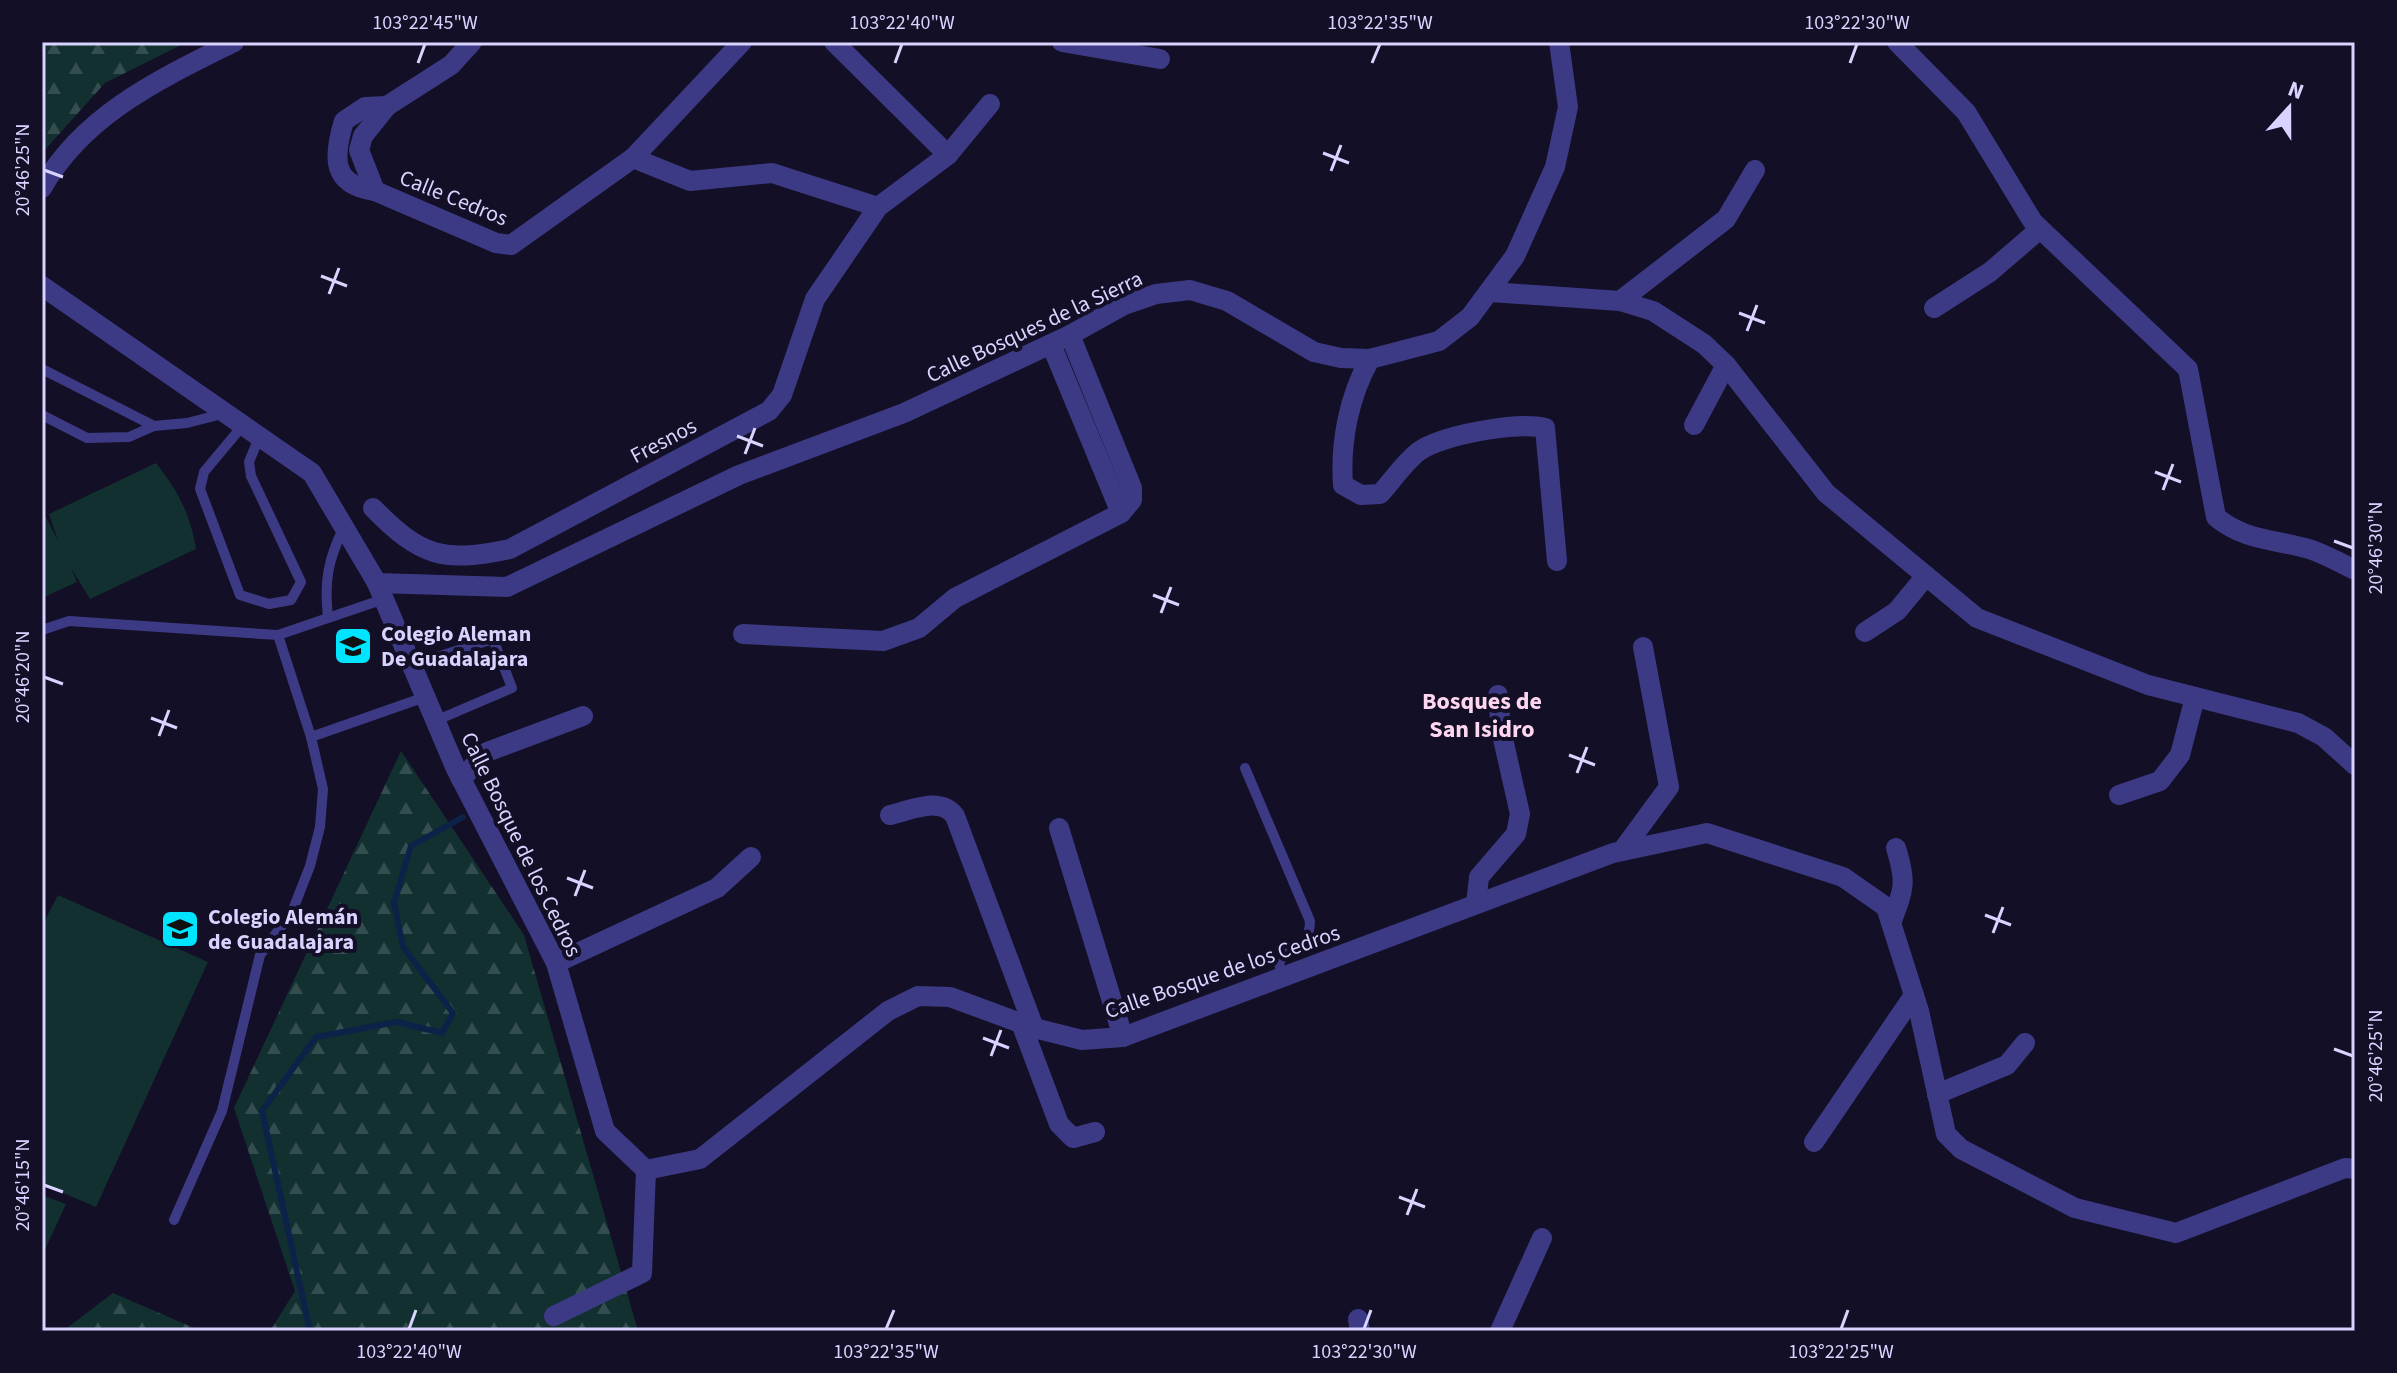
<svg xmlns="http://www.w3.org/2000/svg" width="2397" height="1373" font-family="'Source Sans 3',sans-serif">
<defs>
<pattern id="forest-firs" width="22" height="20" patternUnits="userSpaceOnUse" patternTransform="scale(2)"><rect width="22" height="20" fill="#12302f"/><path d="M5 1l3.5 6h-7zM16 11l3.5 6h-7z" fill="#344d4e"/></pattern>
</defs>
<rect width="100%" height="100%" fill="#130f26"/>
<g fill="url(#forest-firs)">
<path d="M42,42H187L105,83L42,153Z"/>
<path d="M401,751L524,935L638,1331H270L295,1291L234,1108Z"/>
<path d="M113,1293L201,1331H63Z"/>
</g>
<g fill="#12302f">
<path d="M156,463C178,491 190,513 196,549L90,599L71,568L77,582L42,598V510L58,541L49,514Z"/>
<path d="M58,895L208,962L96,1207L42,1184V926Z"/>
<path d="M42,1195L66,1204L42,1256Z"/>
</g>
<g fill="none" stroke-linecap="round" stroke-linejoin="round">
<path stroke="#0c2248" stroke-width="6" d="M310,1331L262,1111L316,1037L397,1022L442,1033L453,1013L403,947L394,903L411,846L463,817"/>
<g stroke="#3d3a85" stroke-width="10">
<path d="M42,369L154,426"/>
<path d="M42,415L87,438L129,437L154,426L187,423L222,414"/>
<path d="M244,424L204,472L200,489L240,595L269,604L291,600L301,582L251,476L249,462L260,435"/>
<path d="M384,599L278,635L311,737L425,697"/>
<path d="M328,617C324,582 328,560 343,529"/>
<path d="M42,630L69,621L278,635"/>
<path d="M412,665L493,639L512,688L435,721"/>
<path d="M1245,768L1310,921C1309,953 1293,942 1279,962L1282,978"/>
<path d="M174,1220L222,1111L260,955L292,912L310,866L320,827L323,789L311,737"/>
</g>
<g stroke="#3d3a85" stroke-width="20">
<path d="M834,42L948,155"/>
<path d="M1062,42L1160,59"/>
<path d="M1897,42L1966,112L2033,222L2188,369L2216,517C2245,541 2274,539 2309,549C2325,554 2340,563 2355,570"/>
<path d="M387,106L365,107L344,121C333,157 331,185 375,191L496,243L511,245L633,158L742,42"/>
<path d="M633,158L690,181L772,173L878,207"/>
<path d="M42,188C84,114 160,79 234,42"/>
<path d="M375,191L359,150L363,136L387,106L451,65L472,42"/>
<path d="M42,286L312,473L377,583L456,769L556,963L605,1131L646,1170L700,1159L888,1011L918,996L950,997L1034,1028L1082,1040L1123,1037L1613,853L1707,833L1843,877L1886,907L1919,1011L1946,1134L1961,1149L2075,1208L2176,1233L2345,1168L2355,1169"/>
<path d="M1491,292L1620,301L1653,311L1704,344L1726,365L1826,493L1977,618L2148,685L2298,723L2324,737L2355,765"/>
<path d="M1620,301L1726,219L1755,170"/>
<path d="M1934,308L1990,272L2040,229"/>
<path d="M1051,344L1121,513"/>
<path d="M1370,359C1349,396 1340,442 1343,485L1361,495L1380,494C1392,481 1404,463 1418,452C1440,435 1519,421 1545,428L1557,561"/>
<path d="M1694,425L1726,365"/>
<path d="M373,508C421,557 443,563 510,549L769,411L782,395L815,299L878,207L948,155L990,104"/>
<path d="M377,583L507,587L739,475L904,413L1070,335L1124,305L1156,294L1190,290L1227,301L1314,352L1341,358L1370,359L1439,341L1470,317L1515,256L1555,167L1568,107L1559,42"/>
<path d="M1865,632L1897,611L1926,576"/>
<path d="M743,634L883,641L919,628L955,598L1121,513L1132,500V488L1070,335"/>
<path d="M461,779L487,752L583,716"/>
<path d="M2119,795L2160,781L2180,755L2195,697"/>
<path d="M890,815C912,810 940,796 955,816L1034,1028"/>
<path d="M1059,828L1123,1037"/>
<path d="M1622,851L1669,787L1643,647"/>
<path d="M1476,904L1479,877L1516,834L1520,814L1501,730L1498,695"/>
<path d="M1891,923C1904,889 1907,883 1896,848"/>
<path d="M556,963L717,888L751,857"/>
<path d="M1021,1023L1059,1124L1073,1138L1095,1132"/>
<path d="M1937,1094L2007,1065L2025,1043"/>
<path d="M1814,1142L1914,995"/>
<path d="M554,1316L642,1273L646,1170"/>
<path d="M1358,1319L1360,1331"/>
<path d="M1500,1331L1542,1238"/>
</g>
</g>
<path fill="none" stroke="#d9d4ff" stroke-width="3" d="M418,63L425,44M895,63L902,44M1372,63L1380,44M1850,63L1857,44M1323,153L1349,163M44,170L63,177M1331,171L1341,145M321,276L347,286M329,294L339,268M1739,313L1765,323M1747,331L1757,305M737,436L763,446M745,454L755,428M2155,472L2181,482M2163,490L2173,464M2334,541L2353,548M1153,595L1179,605M1161,613L1171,587M44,677L63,684M151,718L177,728M159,736L169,710M1569,755L1595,765M1577,773L1587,747M567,878L593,888M575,896L585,870M1985,915L2011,925M1993,933L2003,907M983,1038L1009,1048M2334,1049L2353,1056M991,1056L1001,1030M44,1185L63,1192M1399,1197L1425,1207M1407,1215L1417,1189M409,1329L416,1310M886,1329L894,1310M1364,1329L1371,1310M1841,1329L1848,1310"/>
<defs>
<g id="school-square" transform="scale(2)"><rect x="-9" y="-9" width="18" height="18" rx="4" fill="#00e5ff" stroke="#130f26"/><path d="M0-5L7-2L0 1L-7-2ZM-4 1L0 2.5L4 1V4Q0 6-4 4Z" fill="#111"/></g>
</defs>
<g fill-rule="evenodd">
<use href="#school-square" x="353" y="646"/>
<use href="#school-square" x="180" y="929"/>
</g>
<g text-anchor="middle" stroke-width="8" stroke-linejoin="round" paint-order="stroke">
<g font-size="22" fill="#d9d4ff" stroke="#130f26">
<text transform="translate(454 197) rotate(22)" y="8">Calle Cedros</text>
<text transform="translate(1034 326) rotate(-25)" y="8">Calle Bosques de la Sierra</text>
<text transform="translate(663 440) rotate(-28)" y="8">Fresnos</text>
<text transform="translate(522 844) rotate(64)" y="8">Calle Bosque de los Cedros</text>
<text transform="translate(1222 971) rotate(-19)" y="8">Calle Bosque de los Cedros</text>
</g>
<g font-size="22" font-weight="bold" fill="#d9d4ff" stroke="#130f26" text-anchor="start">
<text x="381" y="641">Colegio Aleman<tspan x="381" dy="25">De Guadalajara</tspan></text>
<text x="208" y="924">Colegio Alemán<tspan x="208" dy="25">de Guadalajara</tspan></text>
</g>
<g font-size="24" font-weight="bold" fill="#ffd6f0" stroke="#130f26">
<text x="1482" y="709">Bosques de<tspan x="1482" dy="28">San Isidro</tspan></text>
</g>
</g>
<rect width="2397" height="1373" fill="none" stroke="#130f26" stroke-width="88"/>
<g transform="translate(2289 108) rotate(21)" stroke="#130f26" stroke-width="6" paint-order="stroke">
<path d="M0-6L14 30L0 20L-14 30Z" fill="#d9d4ff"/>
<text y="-12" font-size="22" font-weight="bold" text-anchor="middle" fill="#d9d4ff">N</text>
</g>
<rect x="44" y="44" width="2309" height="1285" fill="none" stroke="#d9d4ff" stroke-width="3"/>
<g font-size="20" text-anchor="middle" fill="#d9d4ff">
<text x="425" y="29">103°22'45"W</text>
<text x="902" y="29">103°22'40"W</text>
<text x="1380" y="29">103°22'35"W</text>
<text x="1857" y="29">103°22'30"W</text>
<text transform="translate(22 170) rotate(-90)" y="7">20°46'25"N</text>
<text transform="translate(2375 548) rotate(-90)" y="7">20°46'30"N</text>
<text transform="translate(22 677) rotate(-90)" y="7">20°46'20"N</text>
<text transform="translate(2375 1056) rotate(-90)" y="7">20°46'25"N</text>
<text transform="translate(22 1185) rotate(-90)" y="7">20°46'15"N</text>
<text x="409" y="1358">103°22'40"W</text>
<text x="886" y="1358">103°22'35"W</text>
<text x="1364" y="1358">103°22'30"W</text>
<text x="1841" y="1358">103°22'25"W</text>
</g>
</svg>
